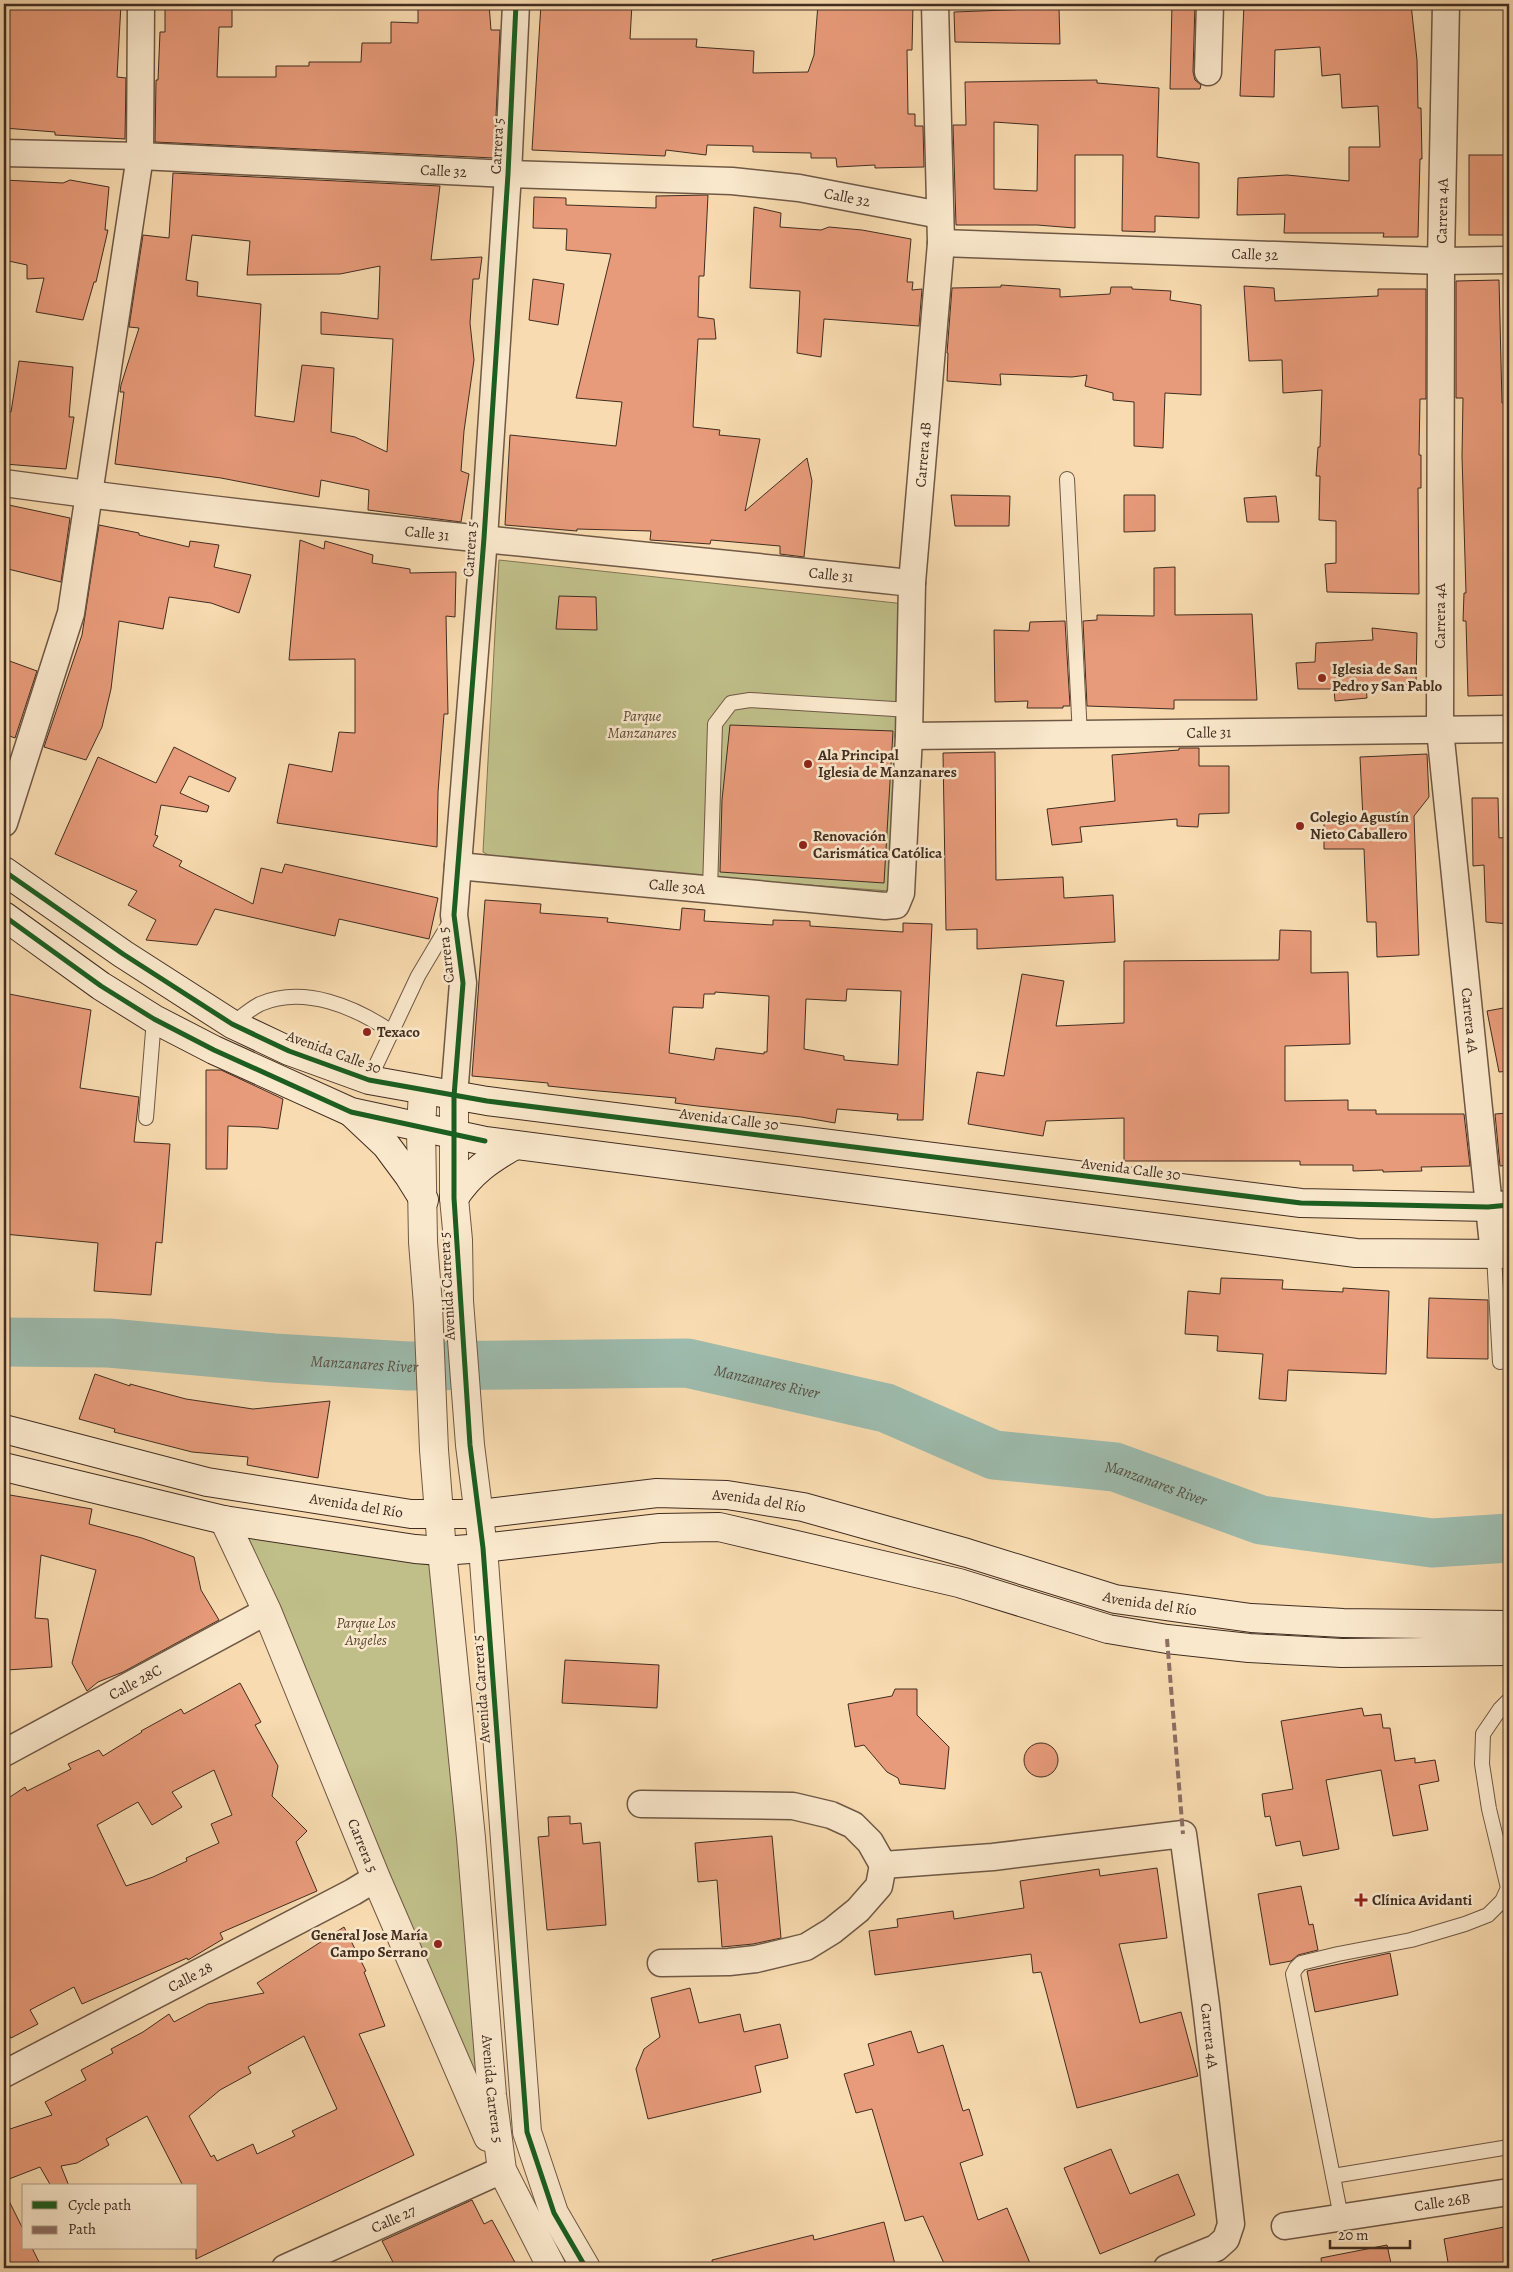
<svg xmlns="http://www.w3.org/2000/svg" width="1513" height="2272" font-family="Alegreya,serif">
<rect width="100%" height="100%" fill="#f8dbb0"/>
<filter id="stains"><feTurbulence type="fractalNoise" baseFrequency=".004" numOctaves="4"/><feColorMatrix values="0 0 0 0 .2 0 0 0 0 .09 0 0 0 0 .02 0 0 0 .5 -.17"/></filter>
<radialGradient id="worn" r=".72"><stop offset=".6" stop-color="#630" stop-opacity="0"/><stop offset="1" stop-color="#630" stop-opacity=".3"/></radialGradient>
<g fill="#c0bf89" stroke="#807655">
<path d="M499,560L905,604L889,891L501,862L483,852Z"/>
<path d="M245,1537L436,1566L477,2072L461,2058Z"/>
</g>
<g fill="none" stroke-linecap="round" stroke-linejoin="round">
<path stroke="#9dbbad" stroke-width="49" id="s1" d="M4,1342L109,1343L274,1358L408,1366L687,1363L886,1408L994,1455L1115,1467L1261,1520L1432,1543L1509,1538"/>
</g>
<g fill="#e89b7a" stroke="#412d21" fill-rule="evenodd">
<path d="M4,4H121L117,77L126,78L125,139L55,135V132L4,128Z"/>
<path d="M165,4H232V27H219L217,77H276V66H309V62H361L362,43H391V22L418,23V4H489L491,30H500L494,158L155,142L156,80H158L160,32H165Z"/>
<path d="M541,4H632L630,39H697L696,47L754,51L753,73L808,72L814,55L818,4H913L912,50H907L908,114H915V126H923L924,167L875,168V165L837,167L836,158H811V153L753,152V146L707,145L706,155L666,150L665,156L532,150Z"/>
<path d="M1172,4H1195L1193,72L1195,80L1201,85L1200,89H1170Z"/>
<path d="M1244,4H1411L1417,60L1418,108H1421L1422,159H1420L1418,237H1383L1384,233H1284L1285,214L1237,215L1238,178L1287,175L1349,181V147H1380L1378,106L1342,108L1340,74L1322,76L1320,47L1275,50L1274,97L1240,96Z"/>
<path d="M1059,8L1060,44L955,42L954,12Z"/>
<path d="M1097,80V83L1159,88L1157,157L1199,163V218L1155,216V232L1122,231L1123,155H1075V228L1037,225H956L953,125H966L965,82ZM994,122L1038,125L1037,191L994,189Z"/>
<rect x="1469" y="155" width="40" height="80"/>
<path d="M173,173L440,186L431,260L482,257L479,279H473L470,323L474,360L464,431L461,471L469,474L461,522L368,510L369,490L321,480L319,497L221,478L115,464L124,392H120L121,385L139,328L129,327L143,235L169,238ZM192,235L250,241L247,275L340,274L380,266L378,319L321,312V334L393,339L387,452L355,437L331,432L334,368L302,365L294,422L255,416L261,304L197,296L198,282L186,280Z"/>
<path d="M4,180L63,183L70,180L109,187L105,230H108L96,282H94L83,320L36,312L44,278L27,279V265L4,260Z"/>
<path d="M708,195L704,276H699L698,317L714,319L716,339H698L693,427L720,430L719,435L760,439L745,511L807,458L812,481L804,557L780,554V546L711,540L710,544L650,540L651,531L577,529V531L505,525L510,435L616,446L622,402L576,398L611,254L566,250L567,229L533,228L534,197L566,198V205L656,208V196Z"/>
<path d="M754,207L781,213L780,227L821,230L829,227L862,230L911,239L907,282H913L912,290L922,289L919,326L824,319L821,357L797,353L800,291L750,288Z"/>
<path d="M533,279L564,284L558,325L529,320Z"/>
<path d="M1499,280L1502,403H1509L1507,482H1509V695L1468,696L1466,621H1463L1464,593H1466L1462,456L1463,398H1456V281Z"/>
<path d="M1001,285L1060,289V297L1110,294L1111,287H1132V289L1171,291L1170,300L1201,305V395L1165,393L1163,448L1134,446V402L1113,400V393L1085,386L1087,375L1072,377L1000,374L1001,385L947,381L948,353H947L952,288L1001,287Z"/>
<path d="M1244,286L1274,288L1275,301L1378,296V289H1426V399H1420L1419,455H1421V488H1418L1419,594L1327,592L1325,564L1336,563V521L1319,520L1320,476H1316L1318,447H1320L1322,390L1283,393L1282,360L1249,361Z"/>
<path d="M19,361L73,367L69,417H74L66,469L5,464L7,412H11Z"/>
<path d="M951,495L1010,496L1009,526H955Z"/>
<path d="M1124,495H1155V531L1124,532Z"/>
<path d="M1276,496L1279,522H1247L1244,498Z"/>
<path d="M4,504L70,518L61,582L4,568Z"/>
<path d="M99,525L139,533V535L189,547L190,541L219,545L214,567L251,575L239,613L211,603L169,597L163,629L119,621L111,689L102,727L86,760L44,747L82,635Z"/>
<path d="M300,540L324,549L325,541L373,555L372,563L410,569V573L456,572L455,617L446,616L448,714H444L438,792L437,847L277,823L289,764L332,772L339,732L355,733V659L289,660Z"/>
<path d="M1175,567V615L1252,614L1257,700H1174V709L1087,706L1083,621L1097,620V615L1154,616V568Z"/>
<path d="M559,596L596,597L597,630L556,629Z"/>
<path d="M1065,621L1070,706H1063V708H1027L1028,701L995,702L994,630L1029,631L1030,622Z"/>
<path d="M1372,628L1417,633L1416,684L1366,687L1367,698L1335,701L1334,689H1298L1296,663L1315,662L1316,643L1373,640Z"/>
<path d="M4,659L37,671L15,738L4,734Z"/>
<path d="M730,725L893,731L884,883L720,872L722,800Z"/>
<path d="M174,747L236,778L229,792L189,776L180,793L209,806L207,812L161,805L155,835L158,836L153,846L182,861L179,866L253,904L261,868L282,873L285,864L438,898L429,939L339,919L335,936L215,909L197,945L146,940L156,920L128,905L137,891L55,854L98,757L156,783Z"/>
<path d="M1179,748H1199V766H1229V813L1199,814L1198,827L1177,826V819L1080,827L1082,842L1052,845L1047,809L1115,801L1112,755L1179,750Z"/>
<path d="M995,752L996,880L1063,877L1064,898L1113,895L1115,942L977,949V929L946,930L943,753Z"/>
<path d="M1427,754L1429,797L1414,816L1419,955L1377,957L1376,922H1367L1364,849H1324V820L1363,819L1360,757Z"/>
<path d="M1472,798H1498L1499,838L1509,837V924L1486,922L1484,865L1473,866Z"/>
<path d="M485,900L541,904L540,913L608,918L607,922L680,930L682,908L705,910L704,921L773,925V920L810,921V926L903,932V923L932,924L923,1120H897L898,1114L837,1109L835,1123L801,1117L698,1106L675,1103L676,1098L577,1089L548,1086V1083L472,1076ZM847,989L901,991L898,1065L844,1060V1056L804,1049L806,999L846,1001ZM715,992L769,996L767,1052H764V1054L716,1048L714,1060L669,1053L673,1007L703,1008L704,994H715Z"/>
<path d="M1280,930L1311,931V973L1348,972L1350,1044L1285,1046V1101L1348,1100V1110H1376V1114H1464L1470,1166L1421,1167L1422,1171L1383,1172V1170L1353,1171V1165H1300V1161H1124V1118L1046,1121L1043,1136L968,1124L977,1072L1004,1076L1022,974L1064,981L1056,1026L1124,1023V961L1279,960Z"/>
<path d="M4,993L91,1010L80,1088L139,1097L134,1142L170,1144L162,1243L156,1242L151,1295L94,1291L98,1243L4,1234Z"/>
<path d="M1509,1007V1071L1499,1072L1487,1011Z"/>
<path d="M206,1070H221L283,1099L278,1129L260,1127L228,1126L227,1169H206Z"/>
<path d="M1509,1113V1165L1500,1166L1495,1114Z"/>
<path d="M1221,1278L1283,1280L1282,1289L1343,1292V1288L1389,1291L1386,1374L1288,1370L1286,1401L1259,1399L1263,1354L1217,1351L1218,1336L1185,1334L1188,1291L1220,1294Z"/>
<path d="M1429,1298L1488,1300V1359L1427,1358Z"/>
<path d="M95,1374L130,1386V1384L186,1399L253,1409L330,1401L318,1478L247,1465L248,1457L192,1452L114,1432L115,1429L79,1419Z"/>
<path d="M4,1494L92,1509L89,1524L142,1538L194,1557L201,1590L219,1620L123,1672L98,1682L87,1691L72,1663L96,1570L41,1555L35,1618L48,1619L52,1667L7,1670L4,1657Z"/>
<path d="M565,1660L659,1665L657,1708L562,1703Z"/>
<path d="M240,1683L261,1722L255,1725L278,1766L272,1796L307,1831L296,1842L317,1891L220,1933L223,1939L188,1960L187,1958L82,2004L74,1987L30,2010L38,2024L11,2038L4,2025V1801L25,1787L27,1791L71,1769L68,1764L99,1750L103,1756L142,1732L141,1731L181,1709L184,1714ZM214,1770L232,1815L211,1824L219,1843L186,1858L187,1861L153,1877L126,1886L97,1825L138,1802L152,1825L182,1807L172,1792Z"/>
<path d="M895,1689H917V1715L949,1747L945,1789L900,1784L898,1778L887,1772L864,1745L855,1747L848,1704L892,1696Z"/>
<path d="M1362,1708L1364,1716L1381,1714L1383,1728H1390L1395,1761L1415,1758V1763L1435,1760L1439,1781L1419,1785L1428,1830L1393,1836L1381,1770L1326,1780L1339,1849L1303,1856L1300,1841L1276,1846L1270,1816L1265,1817L1262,1794L1293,1789L1281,1721Z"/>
<circle cx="1041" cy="1760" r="17"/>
<path d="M570,1816V1824L581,1823L583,1844L600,1842L606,1925L547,1930L538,1837L549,1836L548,1817Z"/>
<path d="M772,1836L781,1938L753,1944L722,1947L717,1880L698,1882L695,1843Z"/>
<path d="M1157,1868L1167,1938L1119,1944L1140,2023L1181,2012L1198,2076L1077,2108L1041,1972L1033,1973L1031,1954L875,1975L869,1931L898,1927L897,1919L953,1911L954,1919L1024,1908L1020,1881L1099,1869L1100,1876Z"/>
<path d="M1301,1886L1309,1925L1313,1924L1318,1950L1298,1955L1291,1961L1270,1965L1258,1894Z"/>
<path d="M344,1927L366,1971L364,1972L385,2026L359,2034L414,2155L196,2259V2186H183L147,2116L106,2139L109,2145L77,2163L61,2166L69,2186H51L40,2167L4,2181V2131L52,2115L45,2102L86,2080L81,2070L113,2053L111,2049L143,2032L169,2014L174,2022L208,2004L264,1993L257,1983ZM304,2036L337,2109L292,2131L295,2136L257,2154L253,2144L217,2161L214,2155L211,2157L189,2116L220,2090L251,2073L248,2067Z"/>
<path d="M1390,1953L1398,1995L1315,2012L1307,1971Z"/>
<path d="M690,1988L699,2023L740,2014L744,2032L780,2024L788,2058L755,2066L761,2092L648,2119L636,2069L644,2049L660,2037L651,1998Z"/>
<path d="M911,2031L918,2053L943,2045L963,2111L969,2109L983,2155L960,2163L978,2220L1007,2208L1032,2268H946L923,2216L905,2221L872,2109L856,2113L844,2074L874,2065L868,2044Z"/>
<path d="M1111,2149L1130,2194L1178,2174L1195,2215L1100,2254L1064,2168Z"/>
<path d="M4,2191L24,2231V2248H32L42,2268H4Z"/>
<path d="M472,2200L484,2224L492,2220L518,2268H396L382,2241Z"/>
<path d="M884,2222L896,2268H713L712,2260L813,2235L814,2240Z"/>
<path d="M1509,2226V2268H1449L1444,2239Z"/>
<path d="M1387,2245L1392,2268H1322L1321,2258Z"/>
</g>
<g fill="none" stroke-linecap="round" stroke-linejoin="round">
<g stroke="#6f5845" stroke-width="16">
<g id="service">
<path d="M1067,479L1080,736"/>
<path d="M710,890L715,724L731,703L750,700L910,710"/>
<path d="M232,1024C240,1018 250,1009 260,1004C304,985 356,1007 393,1033"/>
<path d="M369,1080L418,976L453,917"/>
<path d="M146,1118L154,1019"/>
<path d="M1494,1255L1500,1362"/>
<path d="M1333,2176L1509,2147"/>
<path d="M1341,2217L1293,1974L1296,1968L1301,1963L1338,1954L1411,1940L1465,1924L1488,1915L1502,1901L1508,1888L1489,1809L1482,1764L1483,1734L1500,1709L1509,1700"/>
</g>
</g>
<g stroke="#6f5845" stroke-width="29">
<g id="minor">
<path id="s2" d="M1446,4L1441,261L1440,730L1494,1255"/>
<path d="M1208,72L1210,4"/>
<path id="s3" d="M4,153L140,156L508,174L732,181L799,188L940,215"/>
<path id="s4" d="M941,243L1441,261L1509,260"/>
<path id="s5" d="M4,483C306,524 610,551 912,583"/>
<path id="s6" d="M909,736L1509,729"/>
<path d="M4,823L71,613L140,156L141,4"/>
<path id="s7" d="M458,866L885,906L896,905L901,893L909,736L912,583L941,243L935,4"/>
<path d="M454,1096L463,983L454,915L484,538L508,174L516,4"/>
<path id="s8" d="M4,1753L267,1611"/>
<path id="s9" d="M641,1804L793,1806L831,1815L853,1825L870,1842L883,1865L993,1857L1183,1834L1206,2005L1231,2224L1226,2239L1216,2248L1167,2268"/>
<path d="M661,1963L729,1962L756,1959L806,1947L832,1931L858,1910L879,1886L883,1865"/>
<path id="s10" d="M4,2074L353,1892L376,1878"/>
<path id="s11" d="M1285,2226L1509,2192"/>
<path id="s12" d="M285,2268L502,2170"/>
</g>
</g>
<g stroke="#6f5845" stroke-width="30">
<g id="tertiary">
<path id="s13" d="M423,1091L421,1128L423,1242L428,1305L434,1450L442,1551L471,1838L492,2095L502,2170L552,2268"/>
<path d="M454,1096V1198L458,1240L459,1301L470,1445L483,1548L527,2132L554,2213L586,2268"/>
<path id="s14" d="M224,1520L267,1611L376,1878L488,2137"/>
</g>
</g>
<g stroke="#412d21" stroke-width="30">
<g id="secondary">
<path d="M4,871L123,954L232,1024L289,1051L369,1080L487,1101L1301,1203L1488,1207L1509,1205"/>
<path d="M4,916L101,986L154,1019L214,1050L351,1112L485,1141L1356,1253L1509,1254"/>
<path d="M352,1113L386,1145L409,1176L424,1200"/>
<path d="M454,1198C471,1172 489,1160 515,1145"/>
<path id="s15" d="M4,1429L207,1482L411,1514H480L657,1493L727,1495L803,1507L967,1553L1115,1599L1251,1618L1343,1623L1509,1625"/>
<path d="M4,1467L224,1520L415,1549L442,1551L483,1548L660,1528L719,1527L959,1583L1108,1629L1167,1639L1249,1648L1342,1653L1509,1651"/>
</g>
</g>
<use href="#service" stroke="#fae8cc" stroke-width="14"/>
<use href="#minor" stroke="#fae8cc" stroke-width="26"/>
<use href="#tertiary" stroke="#fae8cc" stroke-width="28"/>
<use href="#secondary" stroke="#fae8cc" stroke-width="28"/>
<path stroke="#8d6e63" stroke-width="4" stroke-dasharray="8 4" stroke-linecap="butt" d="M1167,1639L1183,1834"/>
<g stroke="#fae8cc" stroke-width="8">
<g id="cycleway">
<path d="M516,4L508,174L484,538L454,915L463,983L454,1096V1198L470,1445L483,1548L527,2132L554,2213L586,2268"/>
<path d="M4,871L123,954L232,1024L289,1051L369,1080L487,1101L1301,1203L1488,1207L1509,1205"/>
<path d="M4,916L101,986L154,1019L214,1050L351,1112L485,1141"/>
</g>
</g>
<use href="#cycleway" stroke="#1b5e20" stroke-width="5"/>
</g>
<g fill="#8f2418" stroke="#fae8cc" stroke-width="2">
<circle cx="1322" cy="678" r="5"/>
<circle cx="808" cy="764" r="5"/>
<circle cx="1300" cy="826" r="5"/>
<circle cx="803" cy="845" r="5"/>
<circle cx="367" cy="1032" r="5"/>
<path d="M1358.5 1892.5h5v5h5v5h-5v5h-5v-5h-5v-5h5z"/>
<circle cx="438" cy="1944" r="5"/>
</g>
<g text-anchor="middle" stroke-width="5" stroke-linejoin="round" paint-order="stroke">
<g font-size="15" fill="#412d21" stroke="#fae8cc">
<text transform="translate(497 146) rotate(-87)" y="5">Carrera 5</text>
<text dy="5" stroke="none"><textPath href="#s3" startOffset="440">Calle 32</textPath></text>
<text dy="5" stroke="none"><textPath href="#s3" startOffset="845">Calle 32</textPath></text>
<text transform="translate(1442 211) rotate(-89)" y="5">Carrera 4A</text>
<text dy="5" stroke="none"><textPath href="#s4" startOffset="314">Calle 32</textPath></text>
<text dy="5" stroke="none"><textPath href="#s7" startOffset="892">Carrera 4B</textPath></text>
<text dy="5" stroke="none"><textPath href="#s5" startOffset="426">Calle 31</textPath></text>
<text transform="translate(470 549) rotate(-86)" y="5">Carrera 5</text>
<text dy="5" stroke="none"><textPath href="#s5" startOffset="832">Calle 31</textPath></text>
<text transform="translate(1440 616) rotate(-90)" y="5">Carrera 4A</text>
<text dy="5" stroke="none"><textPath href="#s6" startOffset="300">Calle 31</textPath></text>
<text dy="5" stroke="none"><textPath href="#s7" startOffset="220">Calle 30A</textPath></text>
<text transform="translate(446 955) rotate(-96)" y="5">Carrera 5</text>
<text dy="5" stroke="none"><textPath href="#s2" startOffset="1018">Carrera 4A</textPath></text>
<text transform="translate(334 1052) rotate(20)" y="5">Avenida Calle 30</text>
<text transform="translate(729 1119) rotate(7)" y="5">Avenida Calle 30</text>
<text transform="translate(1131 1169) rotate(7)" y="5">Avenida Calle 30</text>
<text transform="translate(447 1286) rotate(-93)" y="5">Avenida Carrera 5</text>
<text dy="5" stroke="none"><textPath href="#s15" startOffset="766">Avenida del Río</textPath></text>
<text dy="5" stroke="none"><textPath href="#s15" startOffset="361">Avenida del Río</textPath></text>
<text dy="5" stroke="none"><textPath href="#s15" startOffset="1171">Avenida del Río</textPath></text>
<text dy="5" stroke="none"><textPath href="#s8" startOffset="149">Calle 28C</textPath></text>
<text transform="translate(481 1689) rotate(-94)" y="5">Avenida Carrera 5</text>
<text dy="5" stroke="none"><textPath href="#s14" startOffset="354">Carrera 5</textPath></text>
<text dy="5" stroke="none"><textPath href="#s10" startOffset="210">Calle 28</textPath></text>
<text dy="5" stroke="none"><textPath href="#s9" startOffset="771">Carrera 4A</textPath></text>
<text dy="5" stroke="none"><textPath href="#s13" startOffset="1001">Avenida Carrera 5</textPath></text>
<text dy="5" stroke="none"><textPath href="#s11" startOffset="159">Calle 26B</textPath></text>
<text dy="5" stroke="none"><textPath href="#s12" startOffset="119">Calle 27</textPath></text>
</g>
<g font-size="15" font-weight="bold" fill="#412d21" stroke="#fae8cc" text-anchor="start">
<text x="1332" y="674">Iglesia de San<tspan x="1332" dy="17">Pedro y San Pablo</tspan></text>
<text x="818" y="760">Ala Principal<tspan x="818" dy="17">Iglesia de Manzanares</tspan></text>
<text x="1310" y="822">Colegio Agustín<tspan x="1310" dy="17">Nieto Caballero</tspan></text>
<text x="813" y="841">Renovación<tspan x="813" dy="17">Carismática Católica</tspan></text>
<text x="377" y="1037">Texaco</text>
<text x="1372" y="1905">Clínica Avidanti</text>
<text x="428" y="1940" text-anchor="end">General Jose María<tspan x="428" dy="17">Campo Serrano</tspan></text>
</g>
<g font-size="15" font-style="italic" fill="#5a4a36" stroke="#fae8cc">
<text x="642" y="721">Parque<tspan x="642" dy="17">Manzanares</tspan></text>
<text x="366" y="1628">Parque Los<tspan x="366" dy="17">Angeles</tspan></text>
</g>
<g font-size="16" font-style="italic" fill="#585044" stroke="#fae8cc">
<text dy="6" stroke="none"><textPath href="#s1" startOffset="361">Manzanares River</textPath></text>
<text dy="6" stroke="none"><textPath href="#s1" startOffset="766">Manzanares River</textPath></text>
<text dy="6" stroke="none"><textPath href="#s1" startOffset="1171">Manzanares River</textPath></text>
</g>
</g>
<rect width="1513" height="2272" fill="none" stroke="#f8dbb0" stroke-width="20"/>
<rect x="5" y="5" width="1503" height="2262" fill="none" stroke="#412d21" stroke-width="2.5"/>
<rect x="10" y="10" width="1493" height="2252" fill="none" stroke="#412d21"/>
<rect x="22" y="2184" width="175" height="65" fill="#fae8cc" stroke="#b09d88"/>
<rect x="32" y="2201" width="25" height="8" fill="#1b5e20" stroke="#b09d88"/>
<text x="68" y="2210" font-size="15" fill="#412d21">Cycle path</text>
<rect x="32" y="2226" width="25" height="8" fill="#8d6e63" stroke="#b09d88"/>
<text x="68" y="2234" font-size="15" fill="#412d21">Path</text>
<path d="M1330 2240v8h80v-8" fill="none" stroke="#412d21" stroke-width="2.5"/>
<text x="1338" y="2240" font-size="15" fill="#412d21" stroke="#fae8cc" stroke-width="4" paint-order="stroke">20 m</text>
<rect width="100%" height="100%" filter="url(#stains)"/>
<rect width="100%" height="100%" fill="url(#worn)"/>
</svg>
